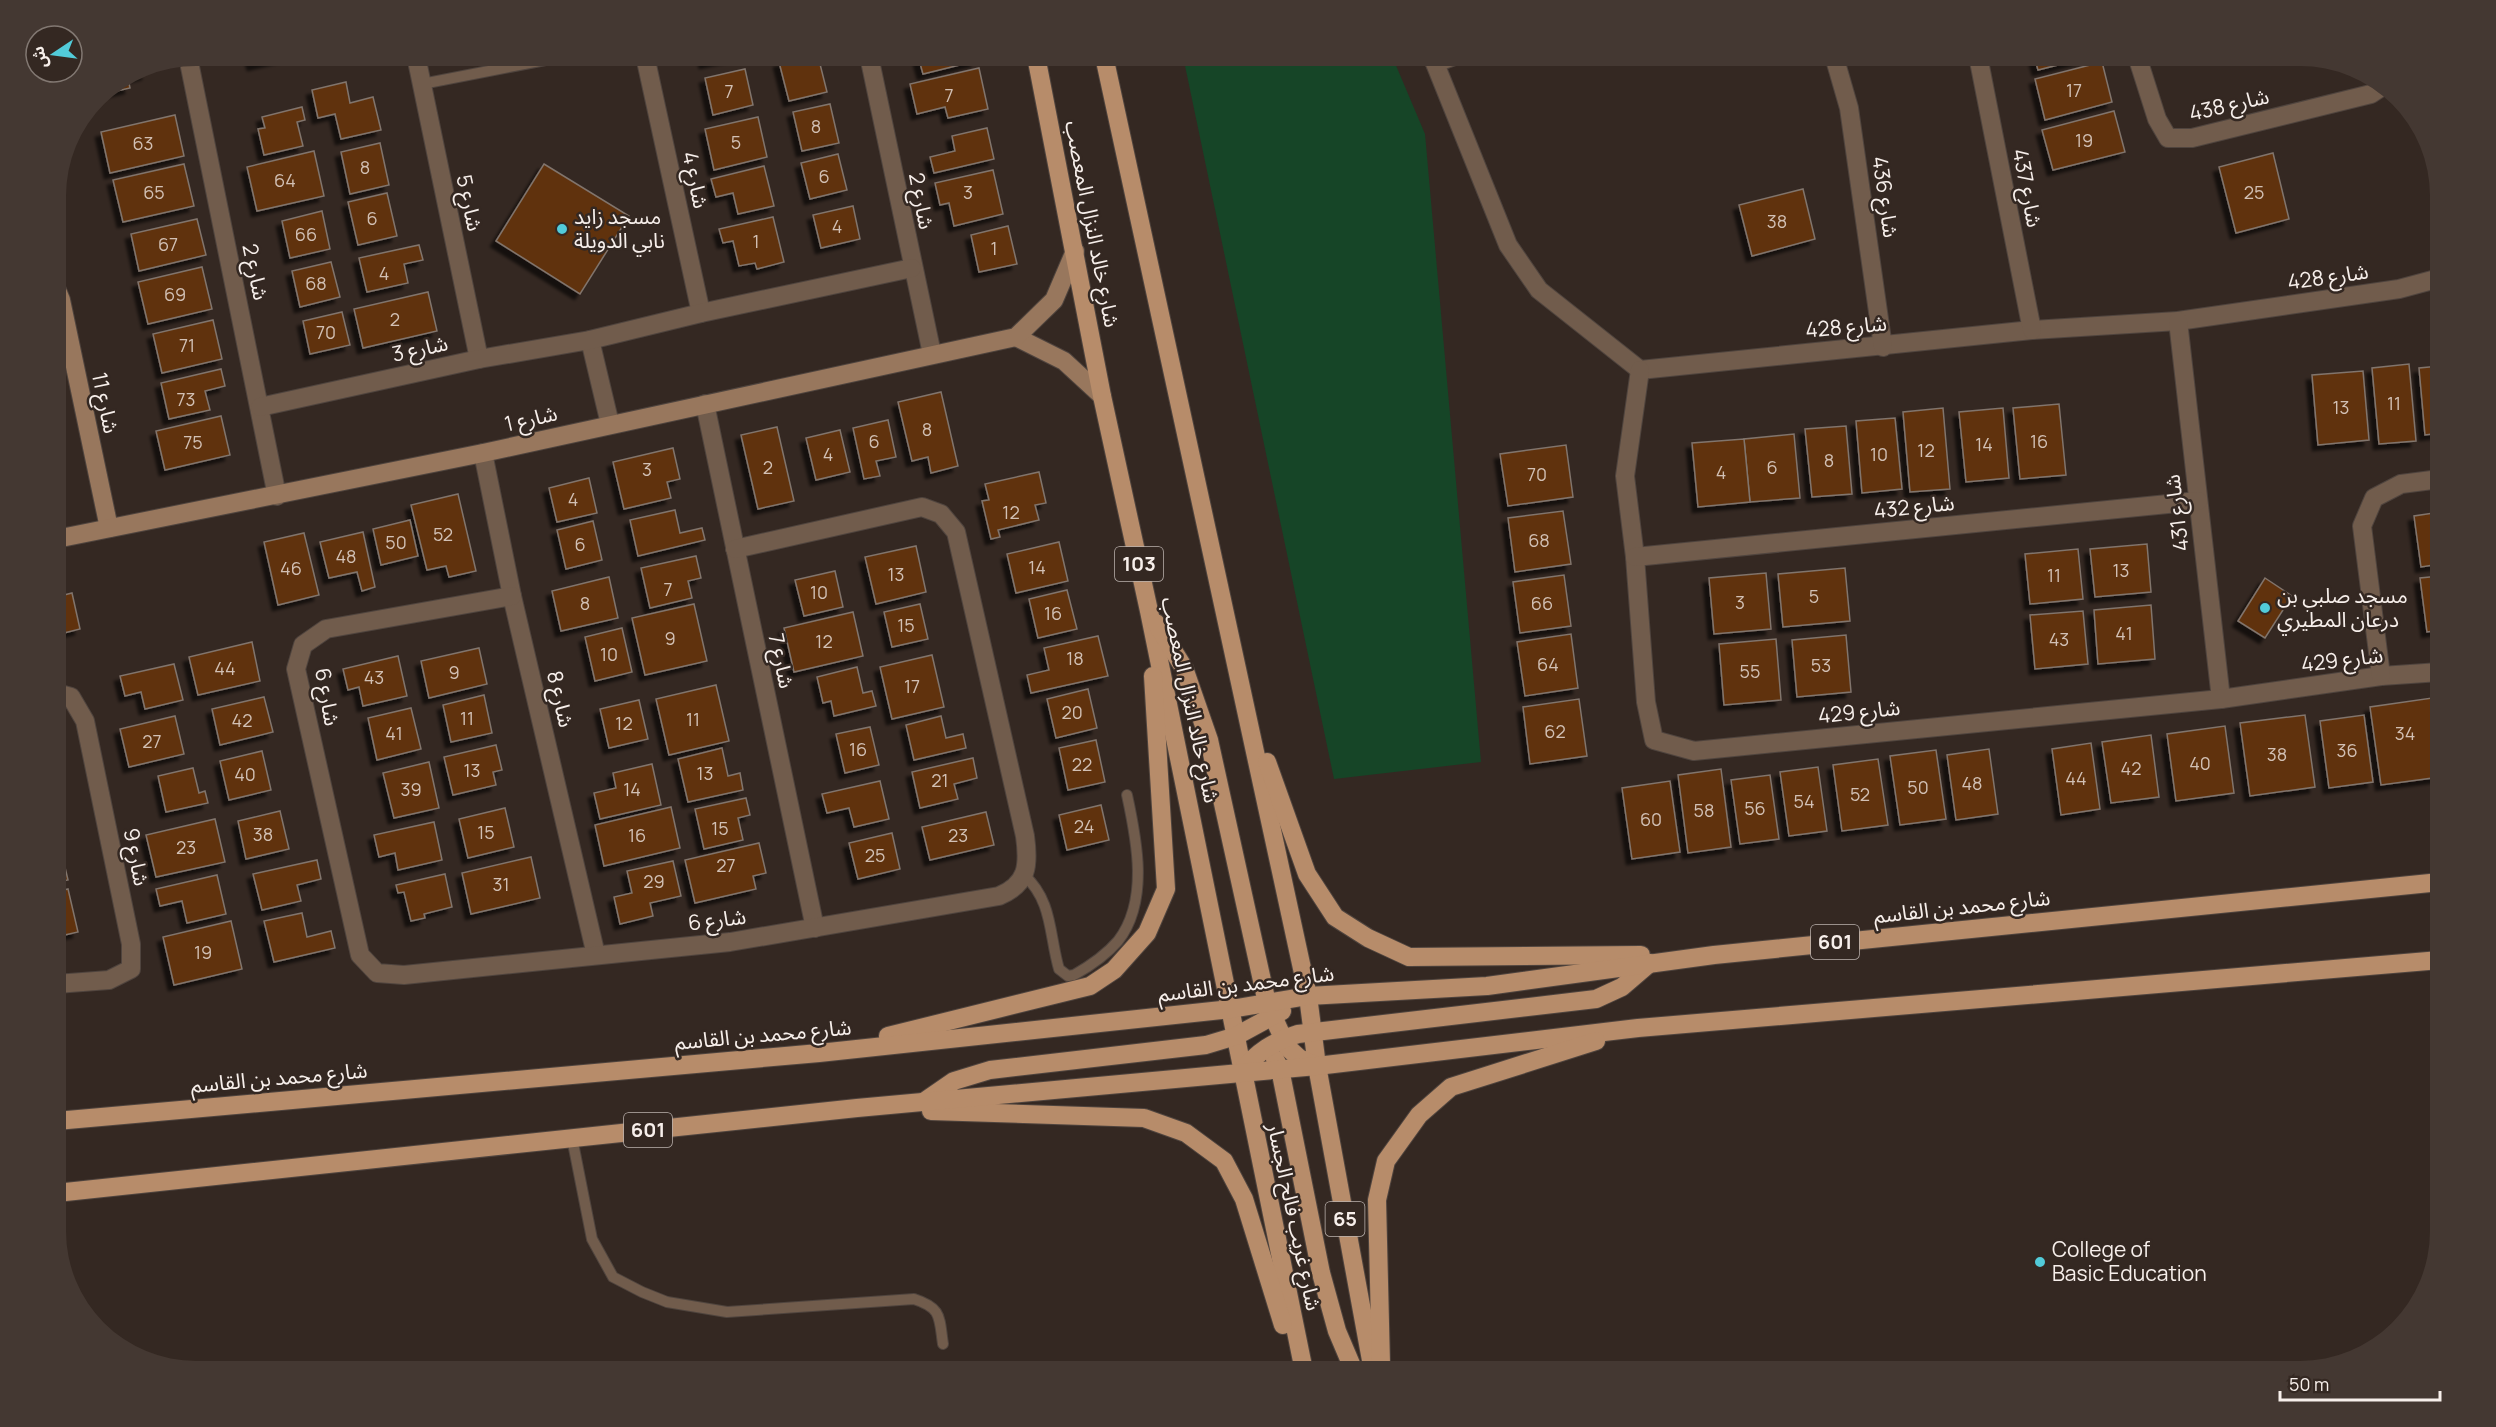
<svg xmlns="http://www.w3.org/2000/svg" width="2496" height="1427" font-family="Manrope,'Noto Sans Arabic',sans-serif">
<defs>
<filter id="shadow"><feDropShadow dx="-5.5" dy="5.5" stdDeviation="1.5" flood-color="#0009"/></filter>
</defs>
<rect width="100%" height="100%" fill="#342822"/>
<path fill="#164527" d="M1183,56H1392L1425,134L1481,762L1334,779Z"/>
<g fill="#61330d" stroke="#81746c" stroke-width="1.5" filter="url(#shadow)">
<path d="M250,56H290L253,65Z"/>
<path d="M703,56H737L705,63Z"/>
<path d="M807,56H818L827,92L789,101L779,62Z"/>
<path d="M918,56H975L976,61L923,74Z"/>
<path d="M2034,56H2093L2038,70Z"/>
<path d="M2102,62L2112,102L2045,120L2035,79Z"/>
<path d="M142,66H145L147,74L128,79L130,88L99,95Z"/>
<path d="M979,68L988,109L948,118L945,107L917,114L910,84Z"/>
<path d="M745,69L753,105L713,115L705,78Z"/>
<path d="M346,82L350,103L373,97L381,130L341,139L335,114L318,118L312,90Z"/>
<path d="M830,104L839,143L802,151L793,112Z"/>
<path d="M302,107L305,120L297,122L303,146L264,155L258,129L265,128L262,117Z"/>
<path d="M2114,111L2125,152L2053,170L2042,130Z"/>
<path d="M175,115L184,156L110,173L101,132Z"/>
<path d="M758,117L767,157L714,170L705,129Z"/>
<path d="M987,128L994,159L934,173L930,157L955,151L952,136Z"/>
<path d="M380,143L389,185L350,194L341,152Z"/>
<path d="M314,151L324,196L257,211L247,167Z"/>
<path d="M2273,153L2289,219L2236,233L2219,167Z"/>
<path d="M838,154L847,190L810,199L801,163Z"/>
<path d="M184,164L194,206L123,222L113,180Z"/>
<path d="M544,164L629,216L580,294L496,241Z"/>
<path d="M764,166L774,206L738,214L733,193L716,197L711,179Z"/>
<path d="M993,170L1003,214L954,226L949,203L940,205L935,183Z"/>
<path d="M1803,189L1815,239L1752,256L1739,205Z"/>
<path d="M387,193L397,236L358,245L348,202Z"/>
<path d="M853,206L860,239L821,248L813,215Z"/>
<path d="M322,211L330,249L290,258L282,221Z"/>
<path d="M773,217L784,262L757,269L755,263L739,266L733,241L723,243L719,229Z"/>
<path d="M197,219L206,255L139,271L131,234Z"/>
<path d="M1008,226L1017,264L979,272L971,235Z"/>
<path d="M419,245L423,260L404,264L408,283L367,292L359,258Z"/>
<path d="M331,262L340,297L300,307L292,271Z"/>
<path d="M202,267L212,309L148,324L138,282Z"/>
<path d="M428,292L437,331L363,348L354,309Z"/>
<path d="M342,312L350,345L310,354L303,321Z"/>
<path d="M213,320L222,359L162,373L153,334Z"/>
<path d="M2409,364L2416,441L2379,444L2372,368Z"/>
<path d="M2440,366V433L2425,435L2419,368Z"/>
<path d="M221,369L225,386L205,391L210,410L169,419L161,383Z"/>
<path d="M2363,371L2369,440L2318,445L2312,375Z"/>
<path d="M941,392L958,466L931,473L928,457L912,461L898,402Z"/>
<path d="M2059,404L2066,475L2020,479L2013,408Z"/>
<path d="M1943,408L1950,489L1910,492L1903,412Z"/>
<path d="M2003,408L2009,478L1966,482L1959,412Z"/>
<path d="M221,416L230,455L165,470L156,431Z"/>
<path d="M1895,418L1902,489L1862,493L1856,421Z"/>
<path d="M888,420L896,457L876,461L880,476L864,479L853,428Z"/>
<path d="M1846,426L1852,494L1812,497L1805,429Z"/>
<path d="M777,427L794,501L758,509L741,435Z"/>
<path d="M840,430L850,472L816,480L806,438Z"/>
<path d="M1794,434L1800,498L1750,502L1744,439Z"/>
<path d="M1744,439L1750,502L1698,507L1692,443Z"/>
<path d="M1566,445L1573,497L1508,506L1500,454Z"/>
<path d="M673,448L680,479L667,482L671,498L624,509L613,462Z"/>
<path d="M1039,472L1046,503L1035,505L1039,520L998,530L1000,537L991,539L982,501L989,500L985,484Z"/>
<path d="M589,478L597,513L557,522L549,488Z"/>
<path d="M458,494L476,571L449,577L446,566L427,570L411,505Z"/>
<path d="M675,510L680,533L702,528L705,540L638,556L630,520Z"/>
<path d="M1563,511L1571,564L1515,572L1508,518Z"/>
<path d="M2440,512V564L2421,567L2414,516Z"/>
<path d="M410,520L418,556L381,565L373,529Z"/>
<path d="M593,521L602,560L566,569L557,530Z"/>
<path d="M363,532L375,587L362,591L357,572L329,578L320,542Z"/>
<path d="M304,533L319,595L278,605L264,542Z"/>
<path d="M1059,542L1068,581L1016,593L1007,554Z"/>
<path d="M2147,544L2151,592L2095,597L2090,549Z"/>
<path d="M916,546L926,592L876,604L865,557Z"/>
<path d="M2078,549L2083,599L2030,604L2025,554Z"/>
<path d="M696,556L701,578L688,581L692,598L650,608L641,568Z"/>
<path d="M1845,568L1850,621L1783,627L1778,574Z"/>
<path d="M835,571L843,607L804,616L795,580Z"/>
<path d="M1766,573L1771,629L1714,634L1709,578Z"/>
<path d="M1564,575L1571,626L1520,633L1513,582Z"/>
<path d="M2440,576V630L2427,632L2420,578Z"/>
<path d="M609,577L618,618L561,631L552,591Z"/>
<path d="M2265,578L2292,596L2265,638L2238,621Z"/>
<path d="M1067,590L1077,629L1038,638L1029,599Z"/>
<path d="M72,593L80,629L56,635V597Z"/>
<path d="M694,604L707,661L645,675L632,618Z"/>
<path d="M920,604L928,639L892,647L884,612Z"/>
<path d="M2151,605L2155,659L2098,664L2094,610Z"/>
<path d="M2083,611L2088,664L2035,669L2030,615Z"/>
<path d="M853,612L863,656L794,672L784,628Z"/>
<path d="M622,628L632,672L595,681L585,637Z"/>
<path d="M1571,634L1578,688L1525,696L1517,642Z"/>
<path d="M1846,635L1851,692L1797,697L1792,640Z"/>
<path d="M1098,636L1108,676L1031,693L1027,675L1049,670L1044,648Z"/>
<path d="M1776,639L1781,700L1724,705L1719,644Z"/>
<path d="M252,642L260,681L198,695L189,657Z"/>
<path d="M479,648L487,684L429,698L421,661Z"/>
<path d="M932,655L944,707L892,719L880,667Z"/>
<path d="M398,656L407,696L363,706L359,687L348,690L343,669Z"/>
<path d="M174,664L183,700L145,709L141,692L125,696L120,676Z"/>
<path d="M857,667L863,693L872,691L876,706L834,716L831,701L823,703L817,677Z"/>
<path d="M716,685L729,741L669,755L656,699Z"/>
<path d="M1088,689L1097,728L1056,738L1047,699Z"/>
<path d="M484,695L492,733L451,742L443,705Z"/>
<path d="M264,697L273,732L220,745L212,709Z"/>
<path d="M2432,698L2440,777L2381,785L2370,707Z"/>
<path d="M1579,699L1587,756L1530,764L1523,707Z"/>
<path d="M639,700L648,739L609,748L600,709Z"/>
<path d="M411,708L421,749L377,760L368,718Z"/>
<path d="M2305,715L2315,787L2250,796L2240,723Z"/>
<path d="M2364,715L2373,782L2329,788L2320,721Z"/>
<path d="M175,716L184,754L129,767L120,729Z"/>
<path d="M941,716L946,738L963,734L966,748L914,760L906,725Z"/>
<path d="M2225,726L2234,793L2176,801L2167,734Z"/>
<path d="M870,727L879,765L845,773L836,734Z"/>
<path d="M2151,735L2159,797L2111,803L2102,742Z"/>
<path d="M1096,740L1105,782L1068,790L1059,748Z"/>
<path d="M2091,743L2100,809L2061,815L2052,749Z"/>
<path d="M496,745L502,770L493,772L496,785L453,795L444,757Z"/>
<path d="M722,748L728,776L740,773L743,790L688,802L678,759Z"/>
<path d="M1989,749L1998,814L1956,820L1947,755Z"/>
<path d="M1936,750L1946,819L1900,825L1890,756Z"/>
<path d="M262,751L271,790L229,800L220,761Z"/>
<path d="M973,758L977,778L954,784L958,799L920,808L912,772Z"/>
<path d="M1878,759L1888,825L1842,831L1833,765Z"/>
<path d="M429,762L439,808L394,818L383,773Z"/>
<path d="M652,764L661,805L600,819L594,793L616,788L613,773Z"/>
<path d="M1818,767L1827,831L1789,836L1780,772Z"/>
<path d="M193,768L199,793L205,791L208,803L166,812L158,776Z"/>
<path d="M1721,769L1731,847L1688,853L1678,775Z"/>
<path d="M1770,775L1779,839L1740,844L1731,780Z"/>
<path d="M880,781L889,819L854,827L849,808L827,813L822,794Z"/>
<path d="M1670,781L1680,852L1632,859L1622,788Z"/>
<path d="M746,798L750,815L738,818L743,840L704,849L695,809Z"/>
<path d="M1101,805L1109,840L1067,850L1059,815Z"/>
<path d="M671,807L680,848L604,866L595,825Z"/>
<path d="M505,808L514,847L468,858L459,819Z"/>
<path d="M280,811L289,849L246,859L238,821Z"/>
<path d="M986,812L994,845L930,860L922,827Z"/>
<path d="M215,819L225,862L156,877L146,835Z"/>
<path d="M434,822L442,860L398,870L395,853L379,857L374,835Z"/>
<path d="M892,833L900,869L858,879L849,843Z"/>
<path d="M58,838L68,880L56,882V839Z"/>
<path d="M759,843L766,873L753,876L756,889L695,903L685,860Z"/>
<path d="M531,857L540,898L471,914L462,873Z"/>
<path d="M317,860L321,879L297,885L301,901L262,910L253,874Z"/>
<path d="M673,861L681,896L650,903L653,916L620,924L614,897L632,893L627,871Z"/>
<path d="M445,874L452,907L424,914L425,918L411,921L404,892L398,893L396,885Z"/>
<path d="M217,875L226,914L187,923L182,901L160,906L156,889Z"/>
<path d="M68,889L78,932L56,937V892Z"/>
<path d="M302,913L307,937L331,931L335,948L274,962L264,921Z"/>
<path d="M231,921L242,969L174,985L163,937Z"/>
</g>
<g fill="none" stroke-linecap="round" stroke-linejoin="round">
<g stroke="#4f443e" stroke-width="12">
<g id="lane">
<path d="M422,84L566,56"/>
<path d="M1024,875C1053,901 1049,935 1059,969L1068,976L1074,975C1090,966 1106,955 1118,941C1149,901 1137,841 1127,795"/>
<path d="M572,1138L592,1239L613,1277L642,1292L667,1302L727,1312L914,1299C942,1308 939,1317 943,1344"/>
</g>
</g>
<g stroke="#4f443e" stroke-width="20">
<g id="street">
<path d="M416,56L479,359"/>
<path d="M645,56L701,313"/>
<path d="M869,56L932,354"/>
<path d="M1432,56L1508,245L1539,290L1640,370L2032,330L2178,321L2399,289L2440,278"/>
<path d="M1834,56L1849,108L1883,347"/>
<path d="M1978,56L2032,330"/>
<path d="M2137,56L2157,119L2168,138H2192L2371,94L2383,86"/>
<path d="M188,57L277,496"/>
<path d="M1435,63L1454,56"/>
<path d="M2178,321L2221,699"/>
<path d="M590,340L610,424"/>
<path d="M1640,370L1625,476L1635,557L1646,702L1654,740L1694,751L2221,699L2381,676L2440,672"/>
<path d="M705,404L815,928"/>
<path d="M260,407L479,359L590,340L701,313L912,268"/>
<path d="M483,453L512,596L596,955"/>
<path d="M1635,557L2198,501"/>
<path d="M512,596L326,629L303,645L296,669L360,955L377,973L404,975L730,942L999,896C1028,884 1029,865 1025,836L956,532L941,514L922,507L735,549"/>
<path d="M2381,676L2362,526L2374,498L2401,484L2440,479"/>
<path d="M56,693L71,697L85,721L131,944V969L109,980L56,984"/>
</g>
</g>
<g stroke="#4f443e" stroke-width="20">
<g id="secondary">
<path d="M56,288L61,300L109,528"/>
<path d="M1016,337L1064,361L1102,396"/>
<path d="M56,539L483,453L1016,337L1054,300L1075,251"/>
</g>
</g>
<g stroke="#4f443e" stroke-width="20">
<g id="primary">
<path d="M1036,56L1102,396L1149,611L1304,1371"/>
<path d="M1104,56L1308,996L1317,1066L1373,1371"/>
<path d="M1156,623L1184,668L1209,740L1267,1003L1287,1047L1299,1058L1317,1066"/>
<path d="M1267,762L1307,874L1335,917L1368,938L1409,957L1641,955"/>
<path d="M888,1036L1090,986L1114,970L1147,933L1166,889L1153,676"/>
<path d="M1275,1059L1280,1069L1321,1273L1337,1331L1354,1371"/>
<path d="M1241,1072C1257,1052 1274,1041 1298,1034L1596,999L1622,987L1650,963"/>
<path d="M925,1101L954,1081L990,1070L1206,1045L1236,1036L1282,1011"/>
<path d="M931,1111L1144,1118L1186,1133L1224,1161L1244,1199L1283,1325"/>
<path d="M56,1121L819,1053L1231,1009L1308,996L1487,986L1714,955L2440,882"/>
<path d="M56,1193L857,1108L1317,1066L1638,1028L2440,960"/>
<path d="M1381,1364L1377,1200L1386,1161L1419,1115L1451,1087L1596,1041"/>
</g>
</g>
<use href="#lane" stroke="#715c4c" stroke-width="10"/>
<use href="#street" stroke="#715c4c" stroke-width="18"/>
<use href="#secondary" stroke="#98775d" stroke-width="18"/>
<use href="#primary" stroke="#b78c6a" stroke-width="18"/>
</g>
<g fill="#52cbd9" stroke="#342822" stroke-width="2">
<circle cx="562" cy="229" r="6"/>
<circle cx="2265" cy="608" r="6"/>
<circle cx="2040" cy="1262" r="6"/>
</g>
<g text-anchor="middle" stroke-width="5" stroke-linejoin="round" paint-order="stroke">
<g font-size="18" fill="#d2c0b4">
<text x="2074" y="97">17</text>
<text x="729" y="98">7</text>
<text x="949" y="102">7</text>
<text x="816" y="133">8</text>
<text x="2084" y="147">19</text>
<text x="736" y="149">5</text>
<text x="143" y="150">63</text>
<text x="365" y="174">8</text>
<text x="824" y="183">6</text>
<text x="285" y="187">64</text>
<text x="154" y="199">65</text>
<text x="968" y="199">3</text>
<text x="2254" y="199">25</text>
<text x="372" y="225">6</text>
<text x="1777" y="228">38</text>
<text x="837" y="233">4</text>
<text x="306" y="241">66</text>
<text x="756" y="248">1</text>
<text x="168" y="251">67</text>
<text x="994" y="255">1</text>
<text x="384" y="280">4</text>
<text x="316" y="290">68</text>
<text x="175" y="301">69</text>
<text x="395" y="326">2</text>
<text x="326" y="339">70</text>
<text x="187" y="352">71</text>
<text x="186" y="406">73</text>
<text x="2394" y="410">11</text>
<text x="2341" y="414">13</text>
<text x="927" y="436">8</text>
<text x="874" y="448">6</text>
<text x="2039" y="448">16</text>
<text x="193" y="449">75</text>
<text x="1984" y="451">14</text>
<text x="1926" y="457">12</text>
<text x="828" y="461">4</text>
<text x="1879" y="461">10</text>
<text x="1829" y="467">8</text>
<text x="768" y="474">2</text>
<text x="1772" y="474">6</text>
<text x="647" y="476">3</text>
<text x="1721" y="479">4</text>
<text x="1537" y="481">70</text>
<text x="573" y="506">4</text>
<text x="1011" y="519">12</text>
<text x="443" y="541">52</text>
<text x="1539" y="547">68</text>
<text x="396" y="549">50</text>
<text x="580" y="551">6</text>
<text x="346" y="563">48</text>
<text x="1037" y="574">14</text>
<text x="291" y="575">46</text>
<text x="2121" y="577">13</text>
<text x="896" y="581">13</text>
<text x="2054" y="582">11</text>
<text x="668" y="596">7</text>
<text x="819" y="599">10</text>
<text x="1814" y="603">5</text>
<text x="1740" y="609">3</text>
<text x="585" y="610">8</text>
<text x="1542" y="610">66</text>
<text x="1053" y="620">16</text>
<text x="906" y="632">15</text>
<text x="2124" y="640">41</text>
<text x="670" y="645">9</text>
<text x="2059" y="646">43</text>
<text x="824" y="648">12</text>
<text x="609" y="661">10</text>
<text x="1075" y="665">18</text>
<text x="1548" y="671">64</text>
<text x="1821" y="672">53</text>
<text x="225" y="675">44</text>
<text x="1750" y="678">55</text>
<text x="454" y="679">9</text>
<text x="374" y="684">43</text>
<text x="912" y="693">17</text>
<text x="1072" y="719">20</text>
<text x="467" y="725">11</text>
<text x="693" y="726">11</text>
<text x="242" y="727">42</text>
<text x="624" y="730">12</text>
<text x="1555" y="738">62</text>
<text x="394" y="740">41</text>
<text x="2405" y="740">34</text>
<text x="152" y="748">27</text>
<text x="858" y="756">16</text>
<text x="2347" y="757">36</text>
<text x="2277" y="761">38</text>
<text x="2200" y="770">40</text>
<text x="1082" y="771">22</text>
<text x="2131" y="775">42</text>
<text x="472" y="777">13</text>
<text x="705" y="780">13</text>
<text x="245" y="781">40</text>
<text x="2076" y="785">44</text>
<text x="940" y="787">21</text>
<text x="1972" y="790">48</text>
<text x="1918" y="794">50</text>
<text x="411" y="796">39</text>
<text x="632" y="796">14</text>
<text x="1860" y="801">52</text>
<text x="1804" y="808">54</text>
<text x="1755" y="815">56</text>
<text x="1704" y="817">58</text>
<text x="1651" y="826">60</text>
<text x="1084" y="833">24</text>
<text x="720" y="835">15</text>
<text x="486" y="839">15</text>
<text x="263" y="841">38</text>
<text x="637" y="842">16</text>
<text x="958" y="842">23</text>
<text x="186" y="854">23</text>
<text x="875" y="862">25</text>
<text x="726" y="872">27</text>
<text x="654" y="888">29</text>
<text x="501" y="891">31</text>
<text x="203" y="959">19</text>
</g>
<g fill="#342822" stroke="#bcb3af" stroke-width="1.5">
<rect x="1115" y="547" width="48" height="34" rx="4.5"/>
<rect x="1811" y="925" width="48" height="34" rx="4.5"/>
<rect x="624" y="1113" width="48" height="34" rx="4.5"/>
<rect x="1325.5" y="1202" width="39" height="34" rx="4.5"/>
</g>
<g font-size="20" font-weight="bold" fill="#f7efeb">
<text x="1139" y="571">103</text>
<text x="1835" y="949">601</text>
<text x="648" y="1137">601</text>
<text x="1345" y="1226">65</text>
</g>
<g font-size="21" fill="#f7efeb" stroke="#342822">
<text transform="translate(2229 105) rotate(-13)" y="7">شارع 438</text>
<text transform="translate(695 180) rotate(78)" y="7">شارع 4</text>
<text transform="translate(2027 188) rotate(79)" y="7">شارع 437</text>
<text transform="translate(1885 197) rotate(82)" y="7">شارع 436</text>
<text transform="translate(921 201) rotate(79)" y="7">شارع 2</text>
<text transform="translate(469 203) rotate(78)" y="7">شارع 5</text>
<text transform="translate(1092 224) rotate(79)" y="7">شارع خالد النزال المعصب</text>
<text transform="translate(255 272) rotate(78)" y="7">شارع 2</text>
<text transform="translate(2328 277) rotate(-8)" y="7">شارع 428</text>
<text transform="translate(1846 327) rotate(-5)" y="7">شارع 428</text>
<text transform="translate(420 349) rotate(-12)" y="7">شارع 3</text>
<text transform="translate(105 403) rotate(78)" y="7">شارع 11</text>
<text transform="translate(531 419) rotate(-13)" y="7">شارع 1</text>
<text transform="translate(1914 507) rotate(-6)" y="7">شارع 432</text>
<text transform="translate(2177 513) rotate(-97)" y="7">شارع 431</text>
<text transform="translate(2342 660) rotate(-7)" y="7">شارع 429</text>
<text transform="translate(781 661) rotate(78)" y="7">شارع 7</text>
<text transform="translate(327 697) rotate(80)" y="7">شارع 6</text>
<text transform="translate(560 699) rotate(77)" y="7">شارع 8</text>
<text transform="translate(1190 700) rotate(78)" y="7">شارع خالد النزال المعصب</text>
<text transform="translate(1859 712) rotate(-6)" y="7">شارع 429</text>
<text transform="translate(136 857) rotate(79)" y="7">شارع 9</text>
<text transform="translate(1962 907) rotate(-6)" y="7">شارع محمد بن القاسم</text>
<text transform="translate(717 920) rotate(-7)" y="7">شارع 6</text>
<text transform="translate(1246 984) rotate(-7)" y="7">شارع محمد بن القاسم</text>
<text transform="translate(763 1035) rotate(-5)" y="7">شارع محمد بن القاسم</text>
<text transform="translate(279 1078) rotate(-5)" y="7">شارع محمد بن القاسم</text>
<text transform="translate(1294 1217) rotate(78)" y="7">شارع غريب فالح الجسار</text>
</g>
<g font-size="21" fill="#f7efeb" stroke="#342822" text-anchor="start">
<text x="574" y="224">مسجد زايد<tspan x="574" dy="24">نابي الدويلة</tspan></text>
<text x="2277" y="603">مسجد صلبي بن<tspan x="2277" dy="24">درعان المطيري</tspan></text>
<text x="2052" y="1257">College of<tspan x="2052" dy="24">Basic Education</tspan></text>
</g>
</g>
<path d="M0 0H2496V1427H0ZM196 66H2300A130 130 0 0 1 2430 196V1231A130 130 0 0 1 2300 1361H196A130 130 0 0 1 66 1231V196A130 130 0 0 1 196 66Z" fill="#443832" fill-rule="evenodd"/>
<g transform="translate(54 54) rotate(257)"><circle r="28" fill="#342822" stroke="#827872" stroke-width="1.5"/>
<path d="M0-4.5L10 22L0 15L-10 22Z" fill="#52cbd9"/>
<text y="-9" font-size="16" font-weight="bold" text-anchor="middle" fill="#f7efeb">ش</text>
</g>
<path d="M2280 1391v9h160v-9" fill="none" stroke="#f7efeb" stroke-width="3"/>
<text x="2289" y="1391" font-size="18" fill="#f7efeb" stroke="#342822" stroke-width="4.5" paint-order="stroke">50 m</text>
</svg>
